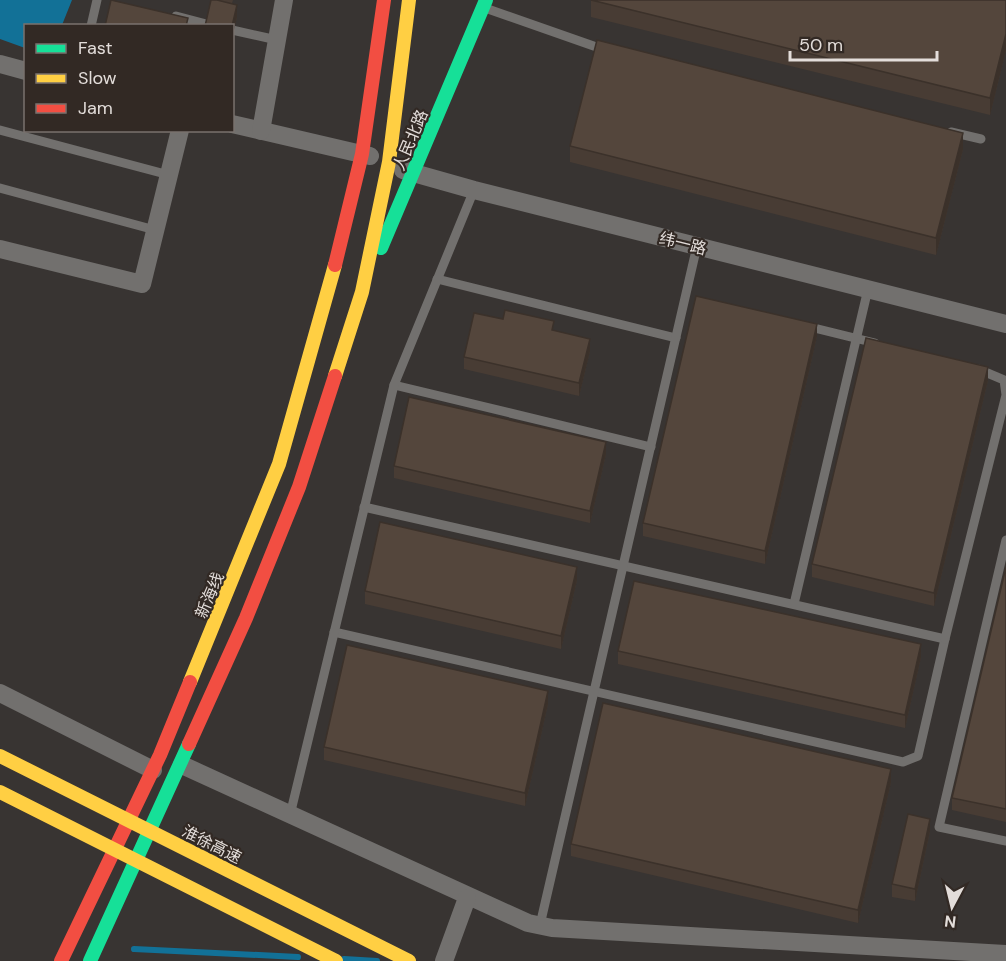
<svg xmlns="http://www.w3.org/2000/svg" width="1006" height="961" font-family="'DM Sans','Noto Sans SC',sans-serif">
<rect width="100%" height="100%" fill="#383432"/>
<path fill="#127197" d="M0,0H72L62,25L26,26L25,48L0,39Z"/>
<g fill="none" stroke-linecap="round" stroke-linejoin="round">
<g stroke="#127197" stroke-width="6">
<path d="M134,949L298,957"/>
<path d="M344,959L377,961"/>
</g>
<g stroke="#72706e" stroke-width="9">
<path d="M485,8L605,50"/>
<path d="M176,16L214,26"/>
<path d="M91,26L97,0"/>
<path d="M232,30L277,40"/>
<path d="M0,130L169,175"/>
<path d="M951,132L981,139"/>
<path d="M0,188L155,230"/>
<path d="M437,279L676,338"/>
<path d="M806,326L875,343"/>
<path d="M394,385L651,447"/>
<path d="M1006,540L939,827L1006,841"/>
<path d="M794,604L868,289"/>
<path d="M334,632L903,762L918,756L945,639L364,507"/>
<path d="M945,639L1006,395L1004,380L978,369"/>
<path d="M290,815L394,385L474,190"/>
<path d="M540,925L697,246"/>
</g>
<g stroke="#72706e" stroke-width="18">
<path d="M0,64L26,71"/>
<path d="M232,124L370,156"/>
<path d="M261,131L284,0"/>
<path d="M403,170L474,190L1006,324"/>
<path d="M0,249L142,284L180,130"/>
<path d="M0,693L153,770"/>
<path d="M182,765L528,923L552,928L1006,954"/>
<path d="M444,961L467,898"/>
</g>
<g stroke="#16e098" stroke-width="14">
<path d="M381,248L486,0"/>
<path d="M90,961L189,744"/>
</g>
<g stroke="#ffcf43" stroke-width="14">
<path d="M335,376L362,292L389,162L409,0"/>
<path d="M190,682L279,464L335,265"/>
</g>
<g stroke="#f24e42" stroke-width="14">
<path d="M335,265L362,154L384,0"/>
<path d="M189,744L246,618L299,487L335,376"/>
<path d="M61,961L160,755L190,682"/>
</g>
<g stroke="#ffcf43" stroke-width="14">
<path d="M0,756L409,961"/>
<path d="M0,792L336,961"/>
</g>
</g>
<g fill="#483c34">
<path d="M211,0H233L232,3L237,17L232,38V26Z"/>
<path d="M1006,0V50L990,115L591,17V1Z"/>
<path d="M570,146L963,149L936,255L570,162Z"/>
<path d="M554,330L590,351L579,396L464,369V357Z"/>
<path d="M817,336L765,564L643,536V523Z"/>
<path d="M988,380L934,606L812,577V564Z"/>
<path d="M606,454L590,523L394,478V466Z"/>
<path d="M1006,567V822L952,810V798Z"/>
<path d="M577,580L561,649L365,604V591Z"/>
<path d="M618,651L921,657L905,728L618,664Z"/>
<path d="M548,704L525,806L324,760V747Z"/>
<path d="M891,782L858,923L571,856V844Z"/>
<path d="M930,831L915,901L892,897V884Z"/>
</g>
<g fill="#3b312a">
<path d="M237,5V17L232,38V26Z"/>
<path d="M1006,34V50L990,115V98Z"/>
<path d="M963,133V149L936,255V238Z"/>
<path d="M817,324V336L765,564V551Z"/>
<path d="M590,339V351L579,396V383Z"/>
<path d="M988,367V380L934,606V593Z"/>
<path d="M606,442V454L590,523V511Z"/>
<path d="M577,567V580L561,649V636Z"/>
<path d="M921,644V657L905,728V715Z"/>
<path d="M548,691V704L525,806V793Z"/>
<path d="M891,769V782L858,923V910Z"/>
<path d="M930,819V831L915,901V889Z"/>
</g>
<g fill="#54463c" stroke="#3b312a" stroke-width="1.5">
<path d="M111,0L188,18L186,26H105Z"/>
<path d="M211,0H217L237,5L232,26H205Z"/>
<path d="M591,0H1006V34L990,98Z"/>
<path d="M597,40L963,133L936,238L570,146Z"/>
<path d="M696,296L817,324L765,551L643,523Z"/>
<path d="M505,310L554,321L552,330L590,339L579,383L464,357L474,313L503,319Z"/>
<path d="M866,338L988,367L934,593L812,564Z"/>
<path d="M409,397L606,442L590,511L394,466Z"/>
<path d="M380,522L577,567L561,636L365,591Z"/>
<path d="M1006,567V809L952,798Z"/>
<path d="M634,581L921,644L905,715L618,651Z"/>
<path d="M347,645L548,691L525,793L324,747Z"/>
<path d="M603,703L891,769L858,910L571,844Z"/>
<path d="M908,814L930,819L915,889L892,884Z"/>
</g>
<g text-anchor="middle" stroke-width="4.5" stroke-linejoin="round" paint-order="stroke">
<g font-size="16" fill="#e3ddda" stroke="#322924">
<text transform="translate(410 140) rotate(-67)" y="6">人民北路</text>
<text transform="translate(683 243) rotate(14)" y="6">纬一路</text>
<text transform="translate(209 595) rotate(-67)" y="6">新海线</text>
<text transform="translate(212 844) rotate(27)" y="6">淮徐高速</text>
</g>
</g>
<rect x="24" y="24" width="210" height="108" fill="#322924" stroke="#79716d" stroke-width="1.5"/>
<rect x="36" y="44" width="30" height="9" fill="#16e098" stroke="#79716d" stroke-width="1.5"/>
<text x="78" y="54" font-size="18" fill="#e3ddda">Fast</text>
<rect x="36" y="74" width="30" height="9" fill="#ffcf43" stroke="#79716d" stroke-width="1.5"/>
<text x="78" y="84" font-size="18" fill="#e3ddda">Slow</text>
<rect x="36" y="104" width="30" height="9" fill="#f24e42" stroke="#79716d" stroke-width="1.5"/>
<text x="78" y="114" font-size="18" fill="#e3ddda">Jam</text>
<g transform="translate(952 907) rotate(187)" stroke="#322924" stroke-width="4.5" paint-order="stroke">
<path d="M0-4.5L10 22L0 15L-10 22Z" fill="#e3ddda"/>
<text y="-9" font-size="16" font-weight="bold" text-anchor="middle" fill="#e3ddda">N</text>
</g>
<path d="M790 51v9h147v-9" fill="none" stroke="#e3ddda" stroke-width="3"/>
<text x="799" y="51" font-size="18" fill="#e3ddda" stroke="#322924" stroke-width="4.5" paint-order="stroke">50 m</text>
</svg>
